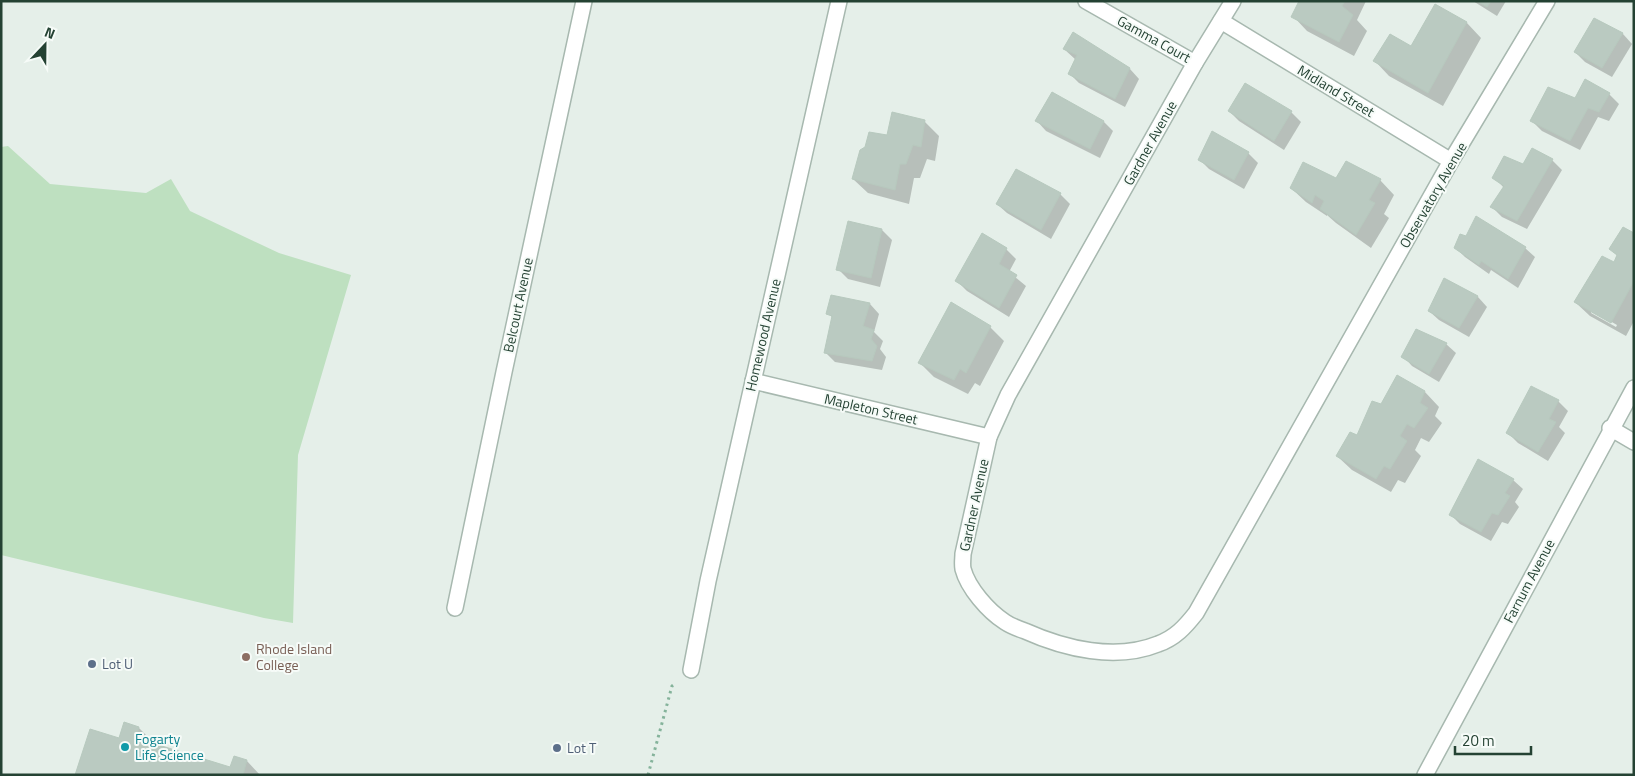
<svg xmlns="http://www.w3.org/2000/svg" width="1635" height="776" font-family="'Titillium Web',sans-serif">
<rect width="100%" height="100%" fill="#e5efe9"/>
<path fill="#bee0c0" d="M8,146L50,184L146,193L171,179L190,211L279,253L351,275L298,455L293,623L264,618L1,555V147Z"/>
<g fill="#0003" fill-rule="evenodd">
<path d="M1301,1H1366L1357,20L1367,31L1354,56L1307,31L1293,16Z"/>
<path d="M1473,1H1506L1497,16Z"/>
<path d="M1436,6L1467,23L1481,38L1443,106L1389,76L1375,61L1412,48Z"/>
<path d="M1594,20L1623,34L1632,44L1612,77L1585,62L1575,52Z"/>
<path d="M1074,34L1130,69L1139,79L1125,107L1079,83L1069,73L1076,60L1064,49Z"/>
<path d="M1052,93L1104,122L1113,131L1100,158L1046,131L1037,121Z"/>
<path d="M1609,94L1619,104L1609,121L1598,117L1580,150L1542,131L1532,121L1575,100Z"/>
<path d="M1229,111L1291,112L1301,122L1284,150L1239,121Z"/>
<path d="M924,121L939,136L935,161L927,159L920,178H914L909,204L868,193L853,179L888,136Z"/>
<path d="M1248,153L1258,163L1244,189L1209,169L1199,159Z"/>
<path d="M1552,160L1562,170L1527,229L1502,217L1492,207L1504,188L1494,177L1524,166Z"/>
<path d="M1336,180H1380L1394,195L1384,214L1389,218L1371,248L1336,223L1327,215V216L1306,202L1291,188Z"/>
<path d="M1060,194L1070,204L1051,239L1007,213L997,204Z"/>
<path d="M849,222L882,230L892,240L880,287L848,279L838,269Z"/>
<path d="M982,235L1006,249L1016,259L1009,272L1026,286L1009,317L967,291L957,281Z"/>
<path d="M1634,235V321L1626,336L1590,316L1575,302L1615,263L1618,256L1611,249ZM1591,310L1617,325L1616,327L1591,313Z"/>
<path d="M1455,247L1525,248L1535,257L1518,288L1491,270L1489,274L1465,257Z"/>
<path d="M1445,279L1478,297L1487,307L1469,337L1439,320L1429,311Z"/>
<path d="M832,296L870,304L879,314L874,332L883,341L880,349L886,357L882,370L835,362L825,352L833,318L828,313Z"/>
<path d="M990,327L1004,341L980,386L975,383L968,394L934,377L919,362Z"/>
<path d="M1446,344L1456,353L1439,382L1412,366L1403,356Z"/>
<path d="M1397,377L1425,392L1439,407L1435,416L1442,423L1429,442L1421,438L1415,450L1421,456L1405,483L1398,480L1391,492L1352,470L1337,456L1357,436L1381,406Z"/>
<path d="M1532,388L1558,401L1568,411L1559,427L1565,433L1548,461L1518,443L1508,433Z"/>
<path d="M1513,480L1523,489L1515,502L1519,507L1508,524L1502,522L1491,541L1460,524L1451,515Z"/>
<path d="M125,724L139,728L156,745L231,769L247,761L260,775H77L120,739Z"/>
</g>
<g fill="#bacac1" stroke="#b7c9be">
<path d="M1299,1H1345L1342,6L1353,15L1339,42L1291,17Z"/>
<path d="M1477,1H1491L1487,7Z"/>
<path d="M1435,4L1467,22L1428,93L1373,61L1390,34L1411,46Z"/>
<path d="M1594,18L1623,33L1602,68L1574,52Z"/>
<path d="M1073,32L1130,68L1115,99L1068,74L1077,55L1063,49Z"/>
<path d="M1585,79L1610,93L1599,112L1588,108L1570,141L1530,121L1548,87L1575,98Z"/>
<path d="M1245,83L1292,111L1274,141L1228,111Z"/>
<path d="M1052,92L1104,121L1090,149L1035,121Z"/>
<path d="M892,112L925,120L921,147L913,145L906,164H900L895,190L852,179L860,150L865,147L869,132L887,135Z"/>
<path d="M1212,131L1249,152L1234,180L1198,160Z"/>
<path d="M1532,148L1553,159L1517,221L1490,207L1504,186L1492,178L1504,156L1523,164Z"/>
<path d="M1346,161L1381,179L1369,200L1375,203L1356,235L1320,209L1324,201L1315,195L1312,203L1290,188L1303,162L1336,178Z"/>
<path d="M1016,169L1061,193L1041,230L996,204Z"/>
<path d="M1476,216L1526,247L1508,279L1481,261L1479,265L1454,248L1460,234L1466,236Z"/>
<path d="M848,221L882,229L871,278L836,270Z"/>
<path d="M1623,227L1634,233V281L1611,323L1574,302L1602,256L1614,262L1617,255L1609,249Z"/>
<path d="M982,233L1007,248L999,264L1017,275L999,308L955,281Z"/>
<path d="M1444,278L1478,296L1459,328L1428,311Z"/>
<path d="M831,295L870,303L863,326L874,330L871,339L877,346L872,361L824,353L832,316L826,314Z"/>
<path d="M951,302L991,326L966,373L960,369L954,380L918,363Z"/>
<path d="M1416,329L1447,343L1429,374L1401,357Z"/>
<path d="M1397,375L1425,391L1420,403L1428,408L1414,428L1407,424L1400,436L1407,441L1390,469L1384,466L1376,479L1336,456L1350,432L1357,435L1372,401L1381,404Z"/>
<path d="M1531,386L1559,400L1549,419L1556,422L1538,452L1506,433Z"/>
<path d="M1478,459L1514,479L1505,493L1510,496L1498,515L1492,513L1481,532L1449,515Z"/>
<path d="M124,722L139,727L136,738L230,767L234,756L247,760L243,775H75L90,729L119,738Z"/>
</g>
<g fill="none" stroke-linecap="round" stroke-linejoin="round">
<g stroke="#a7b8af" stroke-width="18">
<g id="minor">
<path d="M1086,1L1195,63"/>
<path d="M1233,1L1195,63L1008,395L989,437L963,554C963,558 962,564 963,569C968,588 988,611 1005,622C1011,626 1019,629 1025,631C1065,649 1116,661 1158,644C1175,638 1185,627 1196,613L1451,161L1547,1"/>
<path d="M1221,21L1451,161"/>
<path d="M753,381L989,437"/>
<path d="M1610,428L1634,442"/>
<path d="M455,608L504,372L584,1"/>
<path d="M691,670L708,581L839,1"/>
<path d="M1425,775L1634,388"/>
</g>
</g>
<path stroke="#85b39b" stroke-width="3" stroke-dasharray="2.5 4" stroke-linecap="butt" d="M648,775L672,686L676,683"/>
<use href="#minor" stroke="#fff" stroke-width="15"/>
</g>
<circle fill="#8d6e63" stroke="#f6fbf8" stroke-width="2" cx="246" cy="657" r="5"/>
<g fill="#5c6f8a" stroke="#f6fbf8" stroke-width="2">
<circle cx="92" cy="664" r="5"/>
<circle cx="557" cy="748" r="5"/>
</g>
<circle fill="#0f9aa8" stroke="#f6fbf8" stroke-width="2" cx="125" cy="747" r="5"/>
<g text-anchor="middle" stroke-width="4" stroke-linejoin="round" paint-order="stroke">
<g font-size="14" fill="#244233" stroke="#f6fbf8">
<text transform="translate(1154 39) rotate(29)" y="5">Gamma Court</text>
<text transform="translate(1336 91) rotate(31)" y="5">Midland Street</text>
<text transform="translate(1150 143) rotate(-61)" y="5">Gardner Avenue</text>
<text transform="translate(1433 195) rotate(-60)" y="5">Observatory Avenue</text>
<text transform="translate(518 305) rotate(-78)" y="5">Belcourt Avenue</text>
<text transform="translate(763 335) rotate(-77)" y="5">Homewood Avenue</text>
<text transform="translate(871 409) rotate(13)" y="5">Mapleton Street</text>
<text transform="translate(974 505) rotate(-78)" y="5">Gardner Avenue</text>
<text transform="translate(1529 581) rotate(-62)" y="5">Farnum Avenue</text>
</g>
<g font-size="14" fill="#785e54" stroke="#f6fbf8" text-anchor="start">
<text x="256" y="654">Rhode Island<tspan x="256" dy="16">College</tspan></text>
</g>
<g font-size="14" fill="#4e5e75" stroke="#f6fbf8" text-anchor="start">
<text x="102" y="669">Lot U</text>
<text x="567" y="753">Lot T</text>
</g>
<g font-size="14" fill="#0d838f" stroke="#f6fbf8" text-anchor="start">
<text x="135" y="744">Fogarty<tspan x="135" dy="16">Life Science</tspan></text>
</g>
</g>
<rect width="1635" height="776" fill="none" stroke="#244233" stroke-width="5"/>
<g transform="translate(45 45) rotate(22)" stroke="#f6fbf8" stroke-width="4" paint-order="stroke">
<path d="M0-4L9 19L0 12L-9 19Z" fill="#244233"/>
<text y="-8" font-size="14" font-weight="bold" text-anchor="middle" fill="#244233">N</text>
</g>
<path d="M1455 746v8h76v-8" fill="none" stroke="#244233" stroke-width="2.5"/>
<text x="1462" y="746" font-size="15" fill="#244233" stroke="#f6fbf8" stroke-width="4" paint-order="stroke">20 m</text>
</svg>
